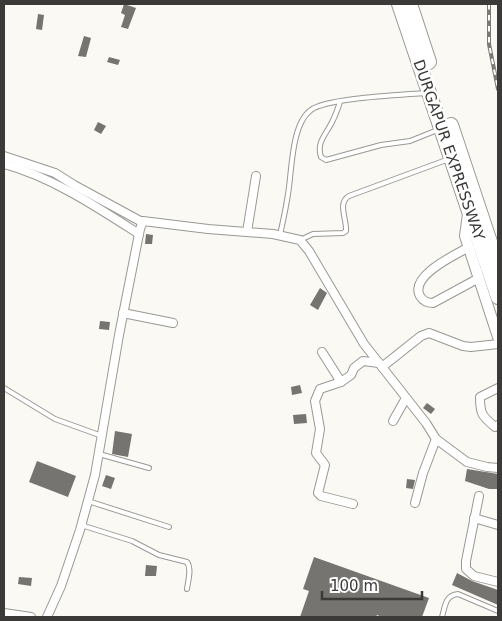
<svg xmlns="http://www.w3.org/2000/svg" width="502" height="621" font-family="'DejaVu Sans',sans-serif">
<rect width="100%" height="100%" fill="#faf9f4"/>
<g fill="#757470">
<path d="M124,4L136,8L128,29L121,27L125,15L121,13Z"/>
<path d="M38,14L44,15L42,30L36,29Z"/>
<path d="M84,36L91,38L86,57L78,56Z"/>
<path d="M109,57L120,60L118,65L107,62Z"/>
<path d="M98,122L106,126L101,134L94,130Z"/>
<path d="M146,234L153,235L152,244H145Z"/>
<path d="M320,288L327,293L318,310L310,305Z"/>
<path d="M100,321L110,322L109,330L99,329Z"/>
<path d="M300,385L302,393L292,395L291,387Z"/>
<path d="M427,403L435,409L431,414L423,408Z"/>
<path d="M306,414L307,423L294,424L293,415Z"/>
<path d="M115,431L132,434L128,457L112,454Z"/>
<path d="M37,461L76,476L68,497L29,482Z"/>
<path d="M467,469L498,474V489H489L465,481Z"/>
<path d="M106,475L115,478L111,489L102,486Z"/>
<path d="M407,479L415,480L413,489L406,488Z"/>
<path d="M314,557L429,598L422,617H382L377,615L376,617H300L309,591L303,589Z"/>
<path d="M146,565L157,566L156,576H145Z"/>
<path d="M457,573L472,581L498,590V605L452,585Z"/>
<path d="M19,577L32,578L31,586L18,584Z"/>
</g>
<g fill="none" stroke-linecap="round" stroke-linejoin="round">
<g stroke="#999893" stroke-width="6">
<g id="lane">
<path d="M340,102C338,108 336,114 333,120C327,134 316,141 321,157L326,160L381,145L410,141L440,129"/>
<path d="M280,235C283,221 286,208 288,194C292,172 291,124 311,110C327,98 402,95 425,93"/>
<path d="M300,240L313,234L343,233L346,231C347,219 337,203 349,196L449,159"/>
<path d="M4,388L55,419L102,436"/>
<path d="M99,454L149,468"/>
<path d="M88,501L169,527"/>
<path d="M81,525L132,541L159,555L187,562C192,569 188,581 187,589"/>
<path d="M442,617C445,607 445,595 458,594L498,611"/>
</g>
</g>
<g stroke="#999893" stroke-width="10">
<g id="street">
<path d="M4,156L55,173L74,185L142,222"/>
<path d="M4,164C52,177 97,207 139,234"/>
<path d="M247,232L256,176"/>
<path d="M469,247C455,255 409,276 420,296C423,301 427,303 433,303L479,278"/>
<path d="M123,313L173,323"/>
<path d="M322,352L341,382"/>
<path d="M382,367L421,336L429,333L463,346L471,347L498,344"/>
<path d="M498,388L480,397C480,414 482,416 495,427L498,425"/>
<path d="M393,421L406,398"/>
<path d="M479,496L466,561V569L474,576L498,582"/>
<path d="M415,503L423,473L436,439"/>
<path d="M353,504L321,496L318,493L325,465L316,453L320,429L315,401L320,389L341,382L351,375L354,368L363,361L379,363"/>
<path d="M474,518L498,525"/>
<path d="M4,613L31,617"/>
<path d="M47,617L61,586L80,530L95,475L119,335L140,229L143,221L208,229L273,234L300,240L309,251L364,344L426,423L436,439L467,462L487,467L498,468"/>
</g>
</g>
<g stroke="#999893" stroke-width="12">
<path id="secondary" d="M468,214L465,236L498,337"/>
</g>
<g stroke="#999893" stroke-width="16">
<g id="highway">
<path d="M399,4L498,297"/>
<path d="M410,4L429,62"/>
<path d="M451,125L498,266"/>
</g>
</g>
<use href="#lane" stroke="#fff" stroke-width="4"/>
<use href="#street" stroke="#fff" stroke-width="8"/>
<use href="#secondary" stroke="#fff" stroke-width="10"/>
<use href="#highway" stroke="#fff" stroke-width="14"/>
<g stroke="#7b7a77" stroke-width="4">
<path id="rail" d="M489,4V44L498,89"/>
</g>
<use href="#rail" stroke="#fff" stroke-width="2" stroke-dasharray="5.5" stroke-linecap="butt"/>
</g>
<g text-anchor="middle" stroke-width="5" stroke-linejoin="round" paint-order="stroke">
<g font-size="15" fill="#3b3a38" stroke="#fff">
<text transform="translate(449 150) rotate(71)" y="5">DURGAPUR EXPRESSWAY</text>
</g>
</g>
<rect width="502" height="621" fill="none" stroke="#3b3a38" stroke-width="10"/>
<path d="M322 591v8h100v-8" fill="none" stroke="#3b3a38" stroke-width="2.5"/>
<text x="330" y="591" font-size="15" fill="#3b3a38" stroke="#ffffff" stroke-width="4" paint-order="stroke">100 m</text>
</svg>
